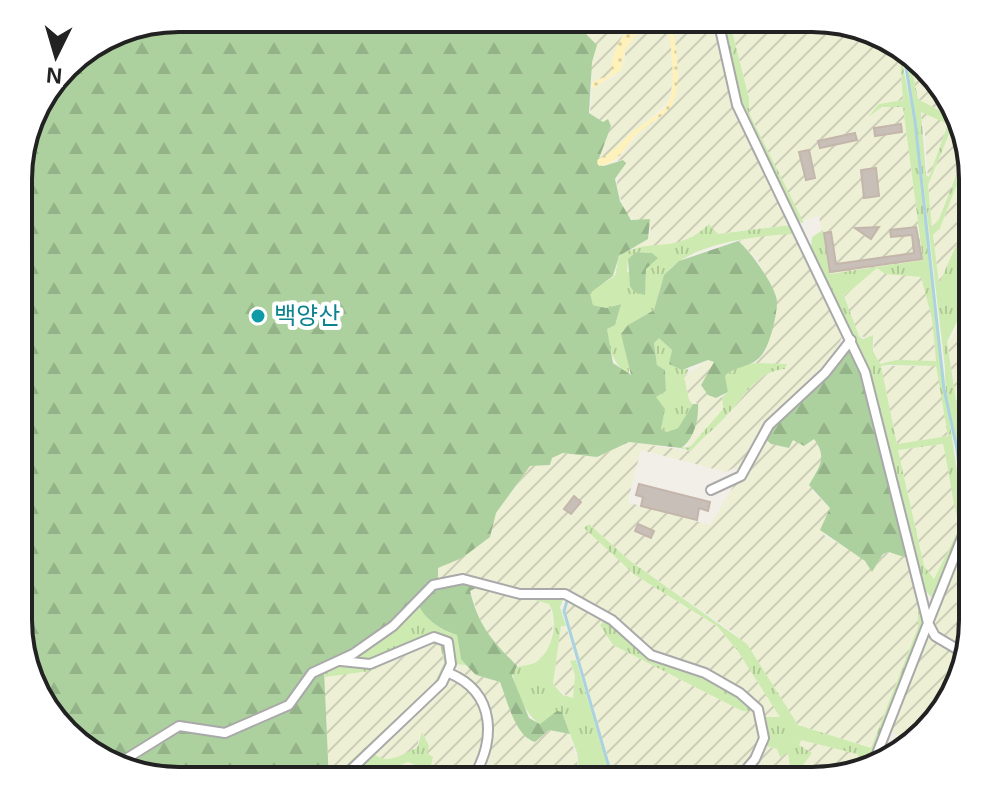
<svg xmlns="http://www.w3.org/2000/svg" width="991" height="799" font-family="Arial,'Noto Sans KR',sans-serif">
<defs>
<pattern id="farmland-furrows" width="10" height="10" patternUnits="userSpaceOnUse" patternTransform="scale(2)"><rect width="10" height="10" fill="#eef0d5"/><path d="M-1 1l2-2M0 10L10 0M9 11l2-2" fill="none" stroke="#ccceb7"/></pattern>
<pattern id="grass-tufts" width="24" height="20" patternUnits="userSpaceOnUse" patternTransform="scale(2)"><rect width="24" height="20" fill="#cdebb0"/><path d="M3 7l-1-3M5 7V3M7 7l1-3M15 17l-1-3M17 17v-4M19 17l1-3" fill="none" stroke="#b0c997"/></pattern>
<pattern id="forest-firs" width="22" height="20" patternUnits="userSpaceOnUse" patternTransform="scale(2)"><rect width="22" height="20" fill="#add19e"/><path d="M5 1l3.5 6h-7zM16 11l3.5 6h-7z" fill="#95b388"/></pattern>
<pattern id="sand-dots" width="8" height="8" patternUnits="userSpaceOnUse" patternTransform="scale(2)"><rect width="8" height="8" fill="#fff1ba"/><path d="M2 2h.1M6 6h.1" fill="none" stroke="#dacea0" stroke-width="1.8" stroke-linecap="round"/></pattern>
</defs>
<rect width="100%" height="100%" fill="#f2efe9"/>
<g fill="url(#farmland-furrows)">
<path d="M822,18L874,30L899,47L903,100L879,104L872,114L882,107H903L923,260L878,268L921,277L932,319L936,361L880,364L873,351L875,339L859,336L844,296L875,268L829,274L819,216L802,221L749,113V98L729,19Z"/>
<path d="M646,20H667L672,38L673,81L669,101L614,152L597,160L611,125L590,116L592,89L615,76L625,60V50Z"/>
<path d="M670,20H715L733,99L791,225L718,234L701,233L674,245L633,248L650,235L651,228L627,216L616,186L623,160L617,161L644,126L674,103L678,75Z"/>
<path d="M581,21H640L624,33L618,45L611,74L592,83L589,39Z"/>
<path d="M909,54L926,65L962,123L918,99Z"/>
<path d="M920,111L948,124L928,181L925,134Z"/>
<path d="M952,126L964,132L967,148L939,219L932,228L928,185Z"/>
<path d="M968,156L973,207L939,285L933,235L940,228Z"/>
<path d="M761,234H795L843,334L837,349L826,365L768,421L737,471L734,468L726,472L641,450L628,500L630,503L710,525L763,437L771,444L789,448L793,440L815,439L823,457L812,491L830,508L824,535L876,565L883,554L889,552L907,558L918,599V627L871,748L798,725L734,633L629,560L589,524L585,528L635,575L717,626L737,650L781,718L764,717L759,708L662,659L578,600L452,577L438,581V568L461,558L490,537L495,513L530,466L550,465L552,458L563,453L597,457L629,442L691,451L725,418L752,385L770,371L785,369L755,363L765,353L777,302L758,260L738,241Z"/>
<path d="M973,289V404L956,400L947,342L952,338Z"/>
<path d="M708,360L714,362L712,368L716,398L722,397L723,409L691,446L686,445L699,413L698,404L689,400L684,376Z"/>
<path d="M881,366H937L948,436L897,444Z"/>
<path d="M973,442V505L972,507L964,448Z"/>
<path d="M944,444L961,526L934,579L924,566L898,450Z"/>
<path d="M969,532L973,535V631L968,651L941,636L935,628V619Z"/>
<path d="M480,586L549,604L553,619L551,644L540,659L525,666H517L485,633L470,591Z"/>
<path d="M571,600L606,619L613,645L742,711H756L762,738L748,765L719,781H615L565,610Z"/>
<path d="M561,625L566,626L576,660L571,665L575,675L573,698H569L553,684Z"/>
<path d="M928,637L966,658L961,682L926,734L875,768L882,749L890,751L896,734L889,731Z"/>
<path d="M430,644H440L444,657L434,683L339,774L330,777L323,709L325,677L390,663Z"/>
<path d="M453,664L466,665L476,675L500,682L529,741L535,742L549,730L570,734L579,769L573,781H474L488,757L491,735L479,691Z"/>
<path d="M450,679L469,686L485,713L486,746L469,781H427V768L432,761L426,752L424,734L419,737L417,748L397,759H379L374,754Z"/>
<path d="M801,739L857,754L861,763L858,772L812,781H792L787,772L778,781H735L753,768L766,746L788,753L790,757Z"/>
<path d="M408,762L421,767L420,781H394L395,767Z"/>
</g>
<g fill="url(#grass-tufts)" fill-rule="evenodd">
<path d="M729,19L749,98V113L804,223L799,222L745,115L722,20Z"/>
<path d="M899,47L914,121L938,343L964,519C968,469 944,419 945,368L916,121L904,50L909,54L918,99L962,123L964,132L952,127L928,185L932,228L939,219L967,148L968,156L940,228L933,235L939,284L973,207V289L947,342L956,400L973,404V442L965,448L972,507L932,598L925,590L871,374L811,247L812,237L823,230L830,274L923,260L903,107H882L868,117L879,104L903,100ZM921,112L948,124L929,177L926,175ZM877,268L885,274L921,277L932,319L936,361L896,360L880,364L873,351V335L863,339L859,336L844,296ZM888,365L936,366L948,436L897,444L881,366ZM943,444C947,459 956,522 960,527L934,579L924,566L898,450Z"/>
<path d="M709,224L718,234L791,225L795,234C761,235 688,243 666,274C659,283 659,299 654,310L628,325L629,376C612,362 609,350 607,329L617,318L620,304L606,308L593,305L590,293C596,285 610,281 615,275C619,267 614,258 624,253C652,238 679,254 709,224ZM637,252L652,253L657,258L646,269L645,288L627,271L628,259Z"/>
<path d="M659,337L672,350L670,364L689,370L684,376L689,400L693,404L678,428L667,432L661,429L662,415L656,397L666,391L665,370L657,365L654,343Z"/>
<path d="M755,363L787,364L785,369C757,371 745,396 727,415C716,428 702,438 691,451L681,448L691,446L723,409L722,397L728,392L724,376L739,366Z"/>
<path d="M589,524L629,560L747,644L798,725L871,748L918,627V599L907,558L910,559L925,620L866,770L858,772L861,763L857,754L801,740L799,745L812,753L800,769L790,767L788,753L780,757L777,749L766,746L748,773L732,781C751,770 768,739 764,717H780L737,650L717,626L635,575L584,528Z"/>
<path d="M520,596H565L560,607L566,626H561L553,684L563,695L573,698L575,675L570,661L576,660L612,781H573L579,769L577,753L562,712L540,724C526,716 511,684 513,669C520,664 528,667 536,662C553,651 559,620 549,604Z"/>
<path d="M417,602C426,619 438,630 457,635L461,659L466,665L453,664L450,641L443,635H434L370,661L352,658Z"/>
<path d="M606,619L650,657L726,685L756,711H742L613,645L600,625Z"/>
<path d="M434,640L445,644L448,664L440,681L336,781H329L434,683L444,663L440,644H430L370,671L325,677L324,669L354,665Z"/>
<path d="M422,732L429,746L427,753L433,757L427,781H420L421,767L408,762L395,767L394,781H343L387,740L374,754C389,766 403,753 417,748Z"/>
</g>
<g fill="url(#forest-firs)">
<path d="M581,21L586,34L597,45L592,62L589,113L603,122L608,119L611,126L597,164L604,166L623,160L626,163L615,179L620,201L631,220L650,219L648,239L619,256L613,276L590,293L593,305L606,308L621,304L615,325L607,329L613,363L631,375L621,334L628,325L654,310L664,275L679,261L738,241C749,249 777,288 777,302C777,315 770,346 761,356C751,368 736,365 725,376L728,392L716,398L708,395L701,385L714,362L708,360L682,370L669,364L672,350L659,338L654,343L657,365L665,370L666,391L656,397L665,409L661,429L667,432L678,428L693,404H698C699,419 694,440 681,448L629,442L597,457L563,453L552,458L550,465L530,466L496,513L490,537L462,558L438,568V581L400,617L352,653L319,666L295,699L231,730L186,723L117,769C48,723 40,711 18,631L19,158C46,79 55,68 127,27Z"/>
<path d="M636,252L652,253L658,258L646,269L645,295L634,292L630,286L628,259Z"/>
<path d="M848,344L863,376L910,559L889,552L883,554L872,572L865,561L820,530L830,508L809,485C819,467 828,458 814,439L804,446L793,440L789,448L771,444L763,437Z"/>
<path d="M452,581L480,586L470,591C479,627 492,640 517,666L512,676L529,718L540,724L557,711L562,712L570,734L549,730L535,742C515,736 507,700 500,682L476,675L466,665L461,659L457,635C440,630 424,619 417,602L434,587Z"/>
<path d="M324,669L329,781H169L122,770L180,728L217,735L290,706L297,701L307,681Z"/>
</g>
<g fill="url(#sand-dots)">
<path d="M646,20L625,50L621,70L592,89V83L611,74C611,53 623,24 646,20Z"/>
<path d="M667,20L671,21C676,40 684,92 670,108C661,119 646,124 636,135C623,149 619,164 599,166L597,160C613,153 619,144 631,133C642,124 657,116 666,106C679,92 670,38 667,20Z"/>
</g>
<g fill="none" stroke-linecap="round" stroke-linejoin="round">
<g stroke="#aad3df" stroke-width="3">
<path d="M903,50L915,121L944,389L957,449L965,519"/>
<path d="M567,601L564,611L613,781"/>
</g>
</g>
<g fill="#c7bfb8" stroke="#c4b6ab" stroke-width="2">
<path d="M901,124L902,132L875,136L874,128Z"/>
<path d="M855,133L857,140L820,148L818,141Z"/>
<path d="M809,150L815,178L806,180L799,152Z"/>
<path d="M876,168L879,196L864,198L861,170Z"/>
<path d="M879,227L871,239L855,228Z"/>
<path d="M916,227L922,259L830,272L824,233L831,232L836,264L914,253L912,235L891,237L890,230Z"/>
<path d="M639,484L710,502L708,511L699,508L697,520L641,506L643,497L636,495Z"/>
<path d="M574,496L581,502L571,514L564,509Z"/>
<path d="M638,524L654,531L651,538L635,531Z"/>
</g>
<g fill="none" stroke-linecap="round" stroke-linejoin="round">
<g stroke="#a9a9a9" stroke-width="12">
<g id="street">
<path d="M718,20L737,105L865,372L928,623L871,769"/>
<path d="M711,490L741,476L769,425L825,373L851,340"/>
<path d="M967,655L935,636L928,623L973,510"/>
<path d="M449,673C497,693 496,742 471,781"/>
<path d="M120,769L129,757L179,726L225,733L289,705L312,673L353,654L393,626L433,585L463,579L520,594H565L612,620L651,655L705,673L740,693L758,709L764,738L755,759L744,772L725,781"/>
<path d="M339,781L442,683L451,664L448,642L434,637L370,664L341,661"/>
</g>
</g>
<use href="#street" stroke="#fff" stroke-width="8"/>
</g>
<circle fill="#0f9aa8" stroke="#fff" stroke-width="3" cx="258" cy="316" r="8"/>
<g text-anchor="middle" stroke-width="8" stroke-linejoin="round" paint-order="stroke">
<g font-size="24" fill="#0d838f" stroke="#fff" text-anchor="start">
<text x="274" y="324">백양산</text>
</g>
</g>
<path d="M0 0H991V799H0ZM179 32H812A147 147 0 0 1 959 179V620A147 147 0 0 1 812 767H179A147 147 0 0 1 32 620V179A147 147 0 0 1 179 32Z" fill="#fff" fill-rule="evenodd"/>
<path fill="none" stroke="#222" stroke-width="4" d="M179 32H812A147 147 0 0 1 959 179V620A147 147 0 0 1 812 767H179A147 147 0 0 1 32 620V179A147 147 0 0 1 179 32Z"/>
<g transform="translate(56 56) rotate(185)" stroke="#ffffff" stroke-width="6" paint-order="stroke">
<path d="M0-6L14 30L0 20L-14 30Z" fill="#222222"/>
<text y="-12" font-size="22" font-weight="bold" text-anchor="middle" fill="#222222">N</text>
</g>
</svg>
